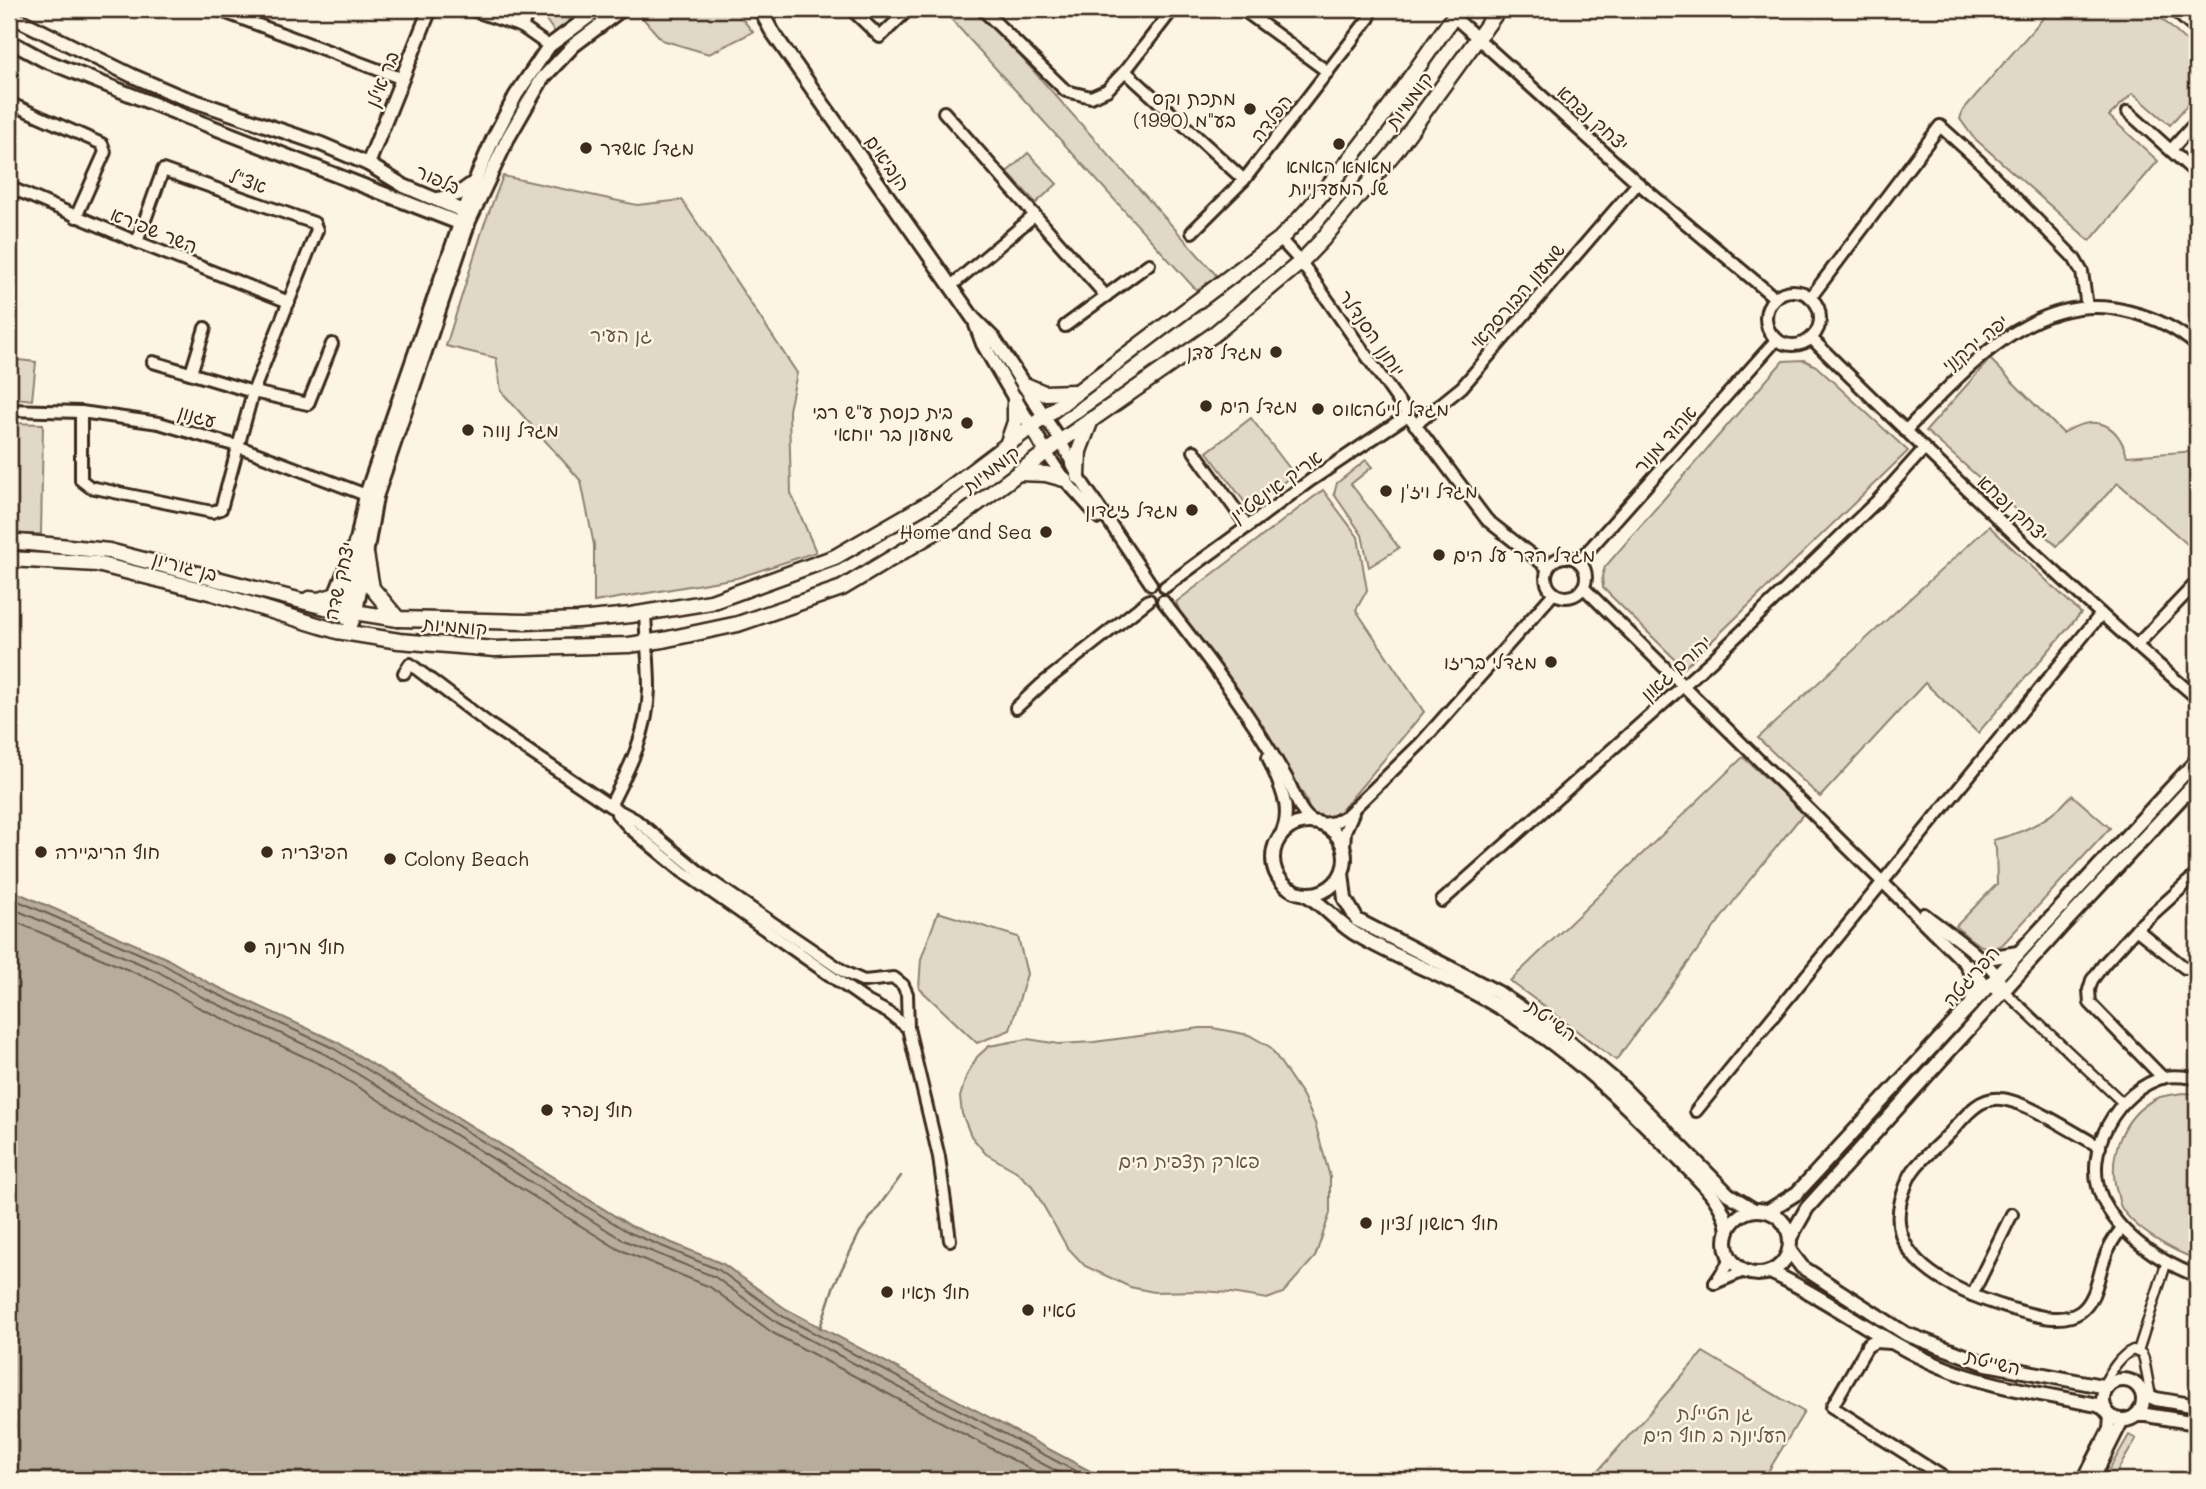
<svg xmlns="http://www.w3.org/2000/svg" width="2206" height="1489" font-family="Mali,'Playpen Sans Hebrew',sans-serif">
<rect width="100%" height="100%" fill="#fcf5e5"/>
<filter id="ink" filterUnits="userSpaceOnUse"><feTurbulence type="fractalNoise" baseFrequency=".0143" numOctaves="2"/><feDisplacementMap in="SourceGraphic" scale="14" xChannelSelector="R" yChannelSelector="G"/><feConvolveMatrix kernelMatrix="1 2 1 2 8 2 1 2 1" color-interpolation-filters="sRGB"/></filter>
<g filter="url(#ink)">
<g fill="#e0d8c8" stroke="#8e8173" stroke-width="2">
<path d="M544,9H596L556,34L543,16Z"/>
<path d="M650,9H734L753,32L709,54L662,40L640,15Z"/>
<path d="M942,9H978L1218,277L1197,291Z"/>
<path d="M2051,9H2151L2197,51V94L2170,125L2133,93L2109,116L2158,161L2090,241L1973,137L1960,119L1963,110Z"/>
<path d="M1028,153L1057,184L1036,203L1007,172Z"/>
<path d="M503,176L637,205L682,200L797,373L789,410L791,493L816,552L737,578L594,602V545L581,481L501,391L496,358L446,346L484,225Z"/>
<path d="M9,359L36,362L32,400L9,397Z"/>
<path d="M1990,359L2063,433C2093,414 2117,421 2127,456L2197,451V549L2195,551L2118,483L2057,546L1926,431Z"/>
<path d="M1804,360L1816,366L1908,451L1684,668L1603,588L1602,576L1605,567L1783,361Z"/>
<path d="M1251,418L1294,474L1250,509L1207,452Z"/>
<path d="M9,423L43,424L41,534H9Z"/>
<path d="M1366,460L1372,467L1351,484L1399,548L1369,567L1362,535L1334,494L1337,483Z"/>
<path d="M1323,490L1358,537L1367,590L1356,610L1424,712L1340,812C1331,820 1319,818 1310,812L1306,799L1256,717L1182,617L1176,602Z"/>
<path d="M1989,526L2081,613L1978,733L1925,683L1820,797L1758,738Z"/>
<path d="M1743,757L1804,813L1748,882L1616,1060L1510,981Z"/>
<path d="M2072,795L2110,828L2003,944C1984,955 1970,939 1956,926L1997,884L1996,849L1993,840C2024,833 2051,820 2072,795Z"/>
<path d="M938,912L1018,937L1027,974L1010,1030L977,1043L919,988L921,959Z"/>
<path d="M1200,1028H1213L1249,1035L1270,1047L1303,1096L1315,1123L1330,1177V1213L1315,1257L1283,1293L1267,1299L1231,1293L1199,1291L1154,1292L1130,1287L1085,1266L1067,1247L1032,1186L1016,1171L986,1154L971,1136L962,1114L960,1097L966,1077L977,1057L989,1046L1028,1039L1059,1044L1094,1042Z"/>
<path d="M2182,1093L2197,1094V1259C2173,1252 2134,1229 2121,1207C2119,1203 2118,1196 2117,1192C2107,1157 2122,1116 2155,1099C2163,1095 2173,1095 2182,1093Z"/>
<path d="M1703,1352L1804,1412L1763,1480H1612L1597,1472Z"/>
<path d="M2129,1435L2136,1439L2112,1480H2103Z"/>
</g>
<path fill="#b7ad9e" stroke="#85796b" stroke-width="2" d="M9,889L164,957L209,983L337,1042L631,1226L723,1264L786,1309L1107,1480H9Z"/>
<g fill="none" stroke-linecap="round" stroke-linejoin="round">
<g stroke="#6d5e51" stroke-width="2">
<path d="M9,897L161,963L206,989L333,1048L628,1232L719,1270L782,1316L1092,1480"/>
<path d="M9,907L157,971L202,997L329,1056L623,1240L715,1277L778,1323L1073,1480"/>
<path d="M9,919L152,980L198,1007L324,1066L618,1249L710,1287L773,1333L1051,1480"/>
</g>
<path stroke="#85796b" stroke-width="2.5" d="M820,1328L834,1285L860,1232L901,1176"/>
<g stroke="#3b2a1e" stroke-width="13">
<g id="pedestrian">
<path d="M2004,991L2123,1103"/>
<path d="M2138,1351L2167,1261"/>
<path d="M2102,1387C2110,1373 2119,1356 2133,1350L2142,1354L2144,1359L2151,1397"/>
</g>
</g>
<g stroke="#3b2a1e" stroke-width="16">
<g id="minor">
<path d="M216,9L403,79"/>
<path d="M469,9L522,27L549,46"/>
<path d="M851,9L880,37L909,9"/>
<path d="M982,9L1066,91L1091,97L1107,90L1125,71L1173,9"/>
<path d="M1242,9L1328,72"/>
<path d="M1453,16L1638,183L1775,298"/>
<path d="M522,27L529,9"/>
<path d="M1125,71L1244,180"/>
<path d="M9,103L102,144L105,152L76,217"/>
<path d="M944,112L1106,296"/>
<path d="M2128,112L2197,174"/>
<path d="M2171,150L2197,121"/>
<path d="M9,187L137,242L289,302"/>
<path d="M1192,232L1244,180L1369,18"/>
<path d="M1280,239L1301,262L1408,415L1487,520L1548,568"/>
<path d="M951,286L1035,215"/>
<circle cx="1793" cy="318" r="27"/>
<path d="M1811,297L1940,126L1980,162L2074,258L2082,272L2087,307"/>
<path d="M1065,326L1149,264"/>
<path d="M1811,338C1936,461 2063,584 2197,698"/>
<path d="M153,362L253,392L308,404L332,344"/>
<path d="M191,373L205,328"/>
<path d="M9,410L81,412L159,423L237,446L366,495"/>
<path d="M81,412V480L90,487L212,512L221,509L253,392L317,230L314,223L163,170L137,242"/>
<path d="M1044,416L1061,441L1078,476L1151,584"/>
<path d="M1415,425L1462,387L1638,183"/>
<path d="M1905,431C1965,371 2035,285 2131,312C2155,318 2178,329 2197,346"/>
<path d="M1194,451L1248,527"/>
<path d="M1046,452L1064,479L1099,518"/>
<circle cx="1566" cy="577" r="20"/>
<path d="M1579,561L1777,339"/>
<path d="M1165,587L1311,480L1408,415"/>
<path d="M1583,587L1988,986L2004,991"/>
<path d="M1163,601C1208,658 1250,714 1286,777C1295,793 1298,813 1314,822"/>
<path d="M2136,646L2197,582"/>
<path d="M404,673L410,664L493,727L610,806L636,820L708,879L846,973L864,981L894,978L903,985L907,994L908,1028L939,1157L950,1240"/>
<path d="M1016,708L1042,684L1149,600"/>
<path d="M1268,757C1278,784 1295,808 1280,836"/>
<path d="M610,806C629,769 648,732 649,689C649,663 646,638 645,613"/>
<path d="M617,814L631,829L683,872L868,1002L889,1013L908,1028"/>
<path d="M1323,824L1335,822L1346,816L1421,743L1554,593"/>
<path d="M1344,847L1345,831L1353,813"/>
<path d="M1442,901L1711,661L1877,501L1923,450"/>
<path d="M1924,914C1943,929 1991,961 2000,981"/>
<path d="M2136,929L2185,968"/>
<path d="M2163,1078L2090,1003L2089,990L2092,980L2104,964L2136,929L2197,874"/>
<path d="M2197,1078C2187,1077 2175,1075 2165,1077C2118,1089 2081,1152 2102,1198C2119,1235 2160,1262 2197,1276"/>
<path d="M1696,1111L2101,614"/>
<path d="M2100,1147C2076,1134 2025,1100 2000,1099C1978,1097 1964,1118 1950,1133C1938,1145 1923,1157 1913,1171C1907,1179 1904,1191 1901,1200C1884,1263 1962,1294 2009,1308C2029,1314 2061,1325 2080,1312C2096,1301 2098,1276 2104,1260C2108,1247 2114,1238 2122,1228"/>
<path d="M1715,1283L1744,1271"/>
<path d="M1715,1283L1731,1259"/>
<path d="M1972,1295L2012,1214"/>
<path d="M1868,1345L1832,1407L1948,1480"/>
<path d="M2083,1480L2109,1429L2110,1416"/>
<path d="M2093,1480L2123,1420"/>
</g>
</g>
<g stroke="#3b2a1e" stroke-width="18">
<g id="tertiary">
<path d="M760,9L771,30L973,318L994,339L1044,416"/>
<path d="M2174,9L2197,29"/>
<path d="M9,15L133,76L177,95L321,144L368,164L404,186L463,211L467,217"/>
<path d="M9,41L44,60L184,116L459,223L466,221"/>
<path d="M368,164L430,9"/>
<path d="M438,199L458,194L472,184"/>
<path d="M976,325L983,344L1046,452"/>
<path d="M347,619L357,541L366,495L475,181L493,139L516,95L549,46L599,9"/>
<path d="M348,633L356,612L376,497L469,221L508,138L542,79L574,45L622,9"/>
<circle cx="1309" cy="858" r="36"/>
<path d="M1342,873L1345,899L1357,920L1497,992L1561,1035L1619,1084L1728,1194L1754,1210"/>
<path d="M1305,894C1325,905 1338,925 1359,936C1400,960 1446,976 1487,1000C1559,1041 1618,1096 1675,1155C1695,1177 1726,1200 1728,1232"/>
<path d="M1981,959L2018,953"/>
<path d="M1967,965L1975,983L1972,1004"/>
<circle cx="1758" cy="1242" r="32"/>
<path d="M1768,1211L1797,1193L2197,760"/>
<path d="M1790,1238L1807,1208L2062,926L2197,781"/>
<path d="M1789,1250L1802,1267L1906,1334L1987,1364L2107,1387"/>
<path d="M1770,1272C1830,1299 1880,1341 1940,1366C1989,1387 2045,1394 2097,1405L2104,1408"/>
<path d="M1868,1345L1875,1341L1890,1342"/>
<circle cx="2123" cy="1400" r="20"/>
<path d="M2142,1393L2156,1399L2197,1406"/>
<path d="M2136,1415H2146L2197,1423"/>
</g>
</g>
<g stroke="#3b2a1e" stroke-width="19">
<g id="secondary">
<path d="M1025,385L1044,393L1073,392"/>
<path d="M1008,442L1015,422V399"/>
<path d="M1019,473L1046,474L1064,479"/>
<path d="M1078,476L1079,451L1091,420"/>
<path d="M9,541L109,551L329,608L398,619L526,622L578,620L631,615L711,602L835,557L934,500L1280,239C1349,170 1403,87 1459,9"/>
<path d="M366,554L372,588L398,619"/>
<path d="M9,559L97,564L213,593L337,631L399,641L495,649L629,645L663,640L738,624L842,588L957,519L1061,441L1213,335L1301,262L1322,240L1397,149L1499,9"/>
<path d="M309,599L319,600L336,595L357,541"/>
</g>
</g>
<use href="#pedestrian" stroke="#fcf5e5" stroke-width="8"/>
<use href="#minor" stroke="#fcf5e5" stroke-width="10"/>
<use href="#tertiary" stroke="#fcf5e5" stroke-width="12"/>
<use href="#secondary" stroke="#fcf5e5" stroke-width="14"/>
</g>
</g>
<g fill="#3b2a1e" stroke="#fcf5e5" stroke-width="2.5">
<circle cx="1250" cy="109" r="7"/>
<circle cx="1339" cy="144" r="7"/>
<circle cx="586" cy="148" r="7"/>
<circle cx="1276" cy="352" r="7"/>
<circle cx="1206" cy="406" r="7"/>
<circle cx="1318" cy="409" r="7"/>
<circle cx="967" cy="423" r="7"/>
<circle cx="468" cy="430" r="7"/>
<circle cx="1386" cy="491" r="7"/>
<circle cx="1192" cy="510" r="7"/>
<circle cx="1046" cy="532" r="7"/>
<circle cx="1439" cy="555" r="7"/>
<circle cx="1551" cy="662" r="7"/>
<circle cx="41" cy="852" r="7"/>
<circle cx="267" cy="852" r="7"/>
<circle cx="390" cy="859" r="7"/>
<circle cx="250" cy="947" r="7"/>
<circle cx="547" cy="1110" r="7"/>
<circle cx="1366" cy="1223" r="7"/>
<circle cx="887" cy="1292" r="7"/>
<circle cx="1028" cy="1310" r="7"/>
</g>
<g text-anchor="middle" stroke-width="5" stroke-linejoin="round" paint-order="stroke">
<g font-size="19" fill="#3b2a1e" stroke="#fcf5e5">
<text transform="translate(382 79) rotate(-68)" y="7">בר אילן</text>
<text transform="translate(1409 100) rotate(-54)" y="7">קוממיות</text>
<text transform="translate(1271 118) rotate(-52)" y="7">הפלדה</text>
<text transform="translate(1593 118) rotate(42)" y="7">יצחק נפחא</text>
<text transform="translate(888 163) rotate(55)" y="7">הנביאים</text>
<text transform="translate(438 179) rotate(24)" y="7">בלפור</text>
<text transform="translate(248 181) rotate(19)" y="7">אצ"ל</text>
<text transform="translate(154 230) rotate(22)" y="7">השר שפירא</text>
<text transform="translate(1517 296) rotate(-49)" y="7">שמעון הבורסקאי</text>
<text transform="translate(1372 333) rotate(55)" y="7">יוחנן הסנדלר</text>
<text transform="translate(1975 343) rotate(-39)" y="7">יפה ירקוני</text>
<text transform="translate(197 416) rotate(16)" y="7">עגנון</text>
<text transform="translate(1665 439) rotate(-48)" y="7">אהוד מנור</text>
<text transform="translate(991 469) rotate(-37)" y="7">קוממיות</text>
<text transform="translate(1276 486) rotate(-36)" y="7">אריק אינשטיין</text>
<text transform="translate(2013 508) rotate(43)" y="7">יצחק נפחא</text>
<text transform="translate(185 566) rotate(15)" y="7">בן גוריון</text>
<text transform="translate(339 581) rotate(-77)" y="7">יצחק שדה</text>
<text transform="translate(455 626) rotate(5)" y="7">קוממיות</text>
<text transform="translate(1676 668) rotate(-42)" y="7">יהורם גאון</text>
<text transform="translate(1971 976) rotate(-48)" y="7">הפריגטה</text>
<text transform="translate(1552 1020) rotate(36)" y="7">השייטת</text>
<text transform="translate(1993 1362) rotate(14)" y="7">השייטת</text>
</g>
<g font-size="19" fill="#3b2a1e" stroke="#fcf5e5" text-anchor="start">
<text x="1236" y="105" text-anchor="end">מתכת וקס<tspan x="1236" dy="22">(1990) בע"מ</tspan></text>
<text x="600" y="155">מגדל אשדר</text>
<text x="1339" y="173" text-anchor="middle">מאמא האמא<tspan x="1339" dy="22">של המעדניות</tspan></text>
<text x="1262" y="359" text-anchor="end">מגדל עדן</text>
<text x="1220" y="413">מגדל הים</text>
<text x="1332" y="416">מגדל לייטהאוס</text>
<text x="953" y="419" text-anchor="end">בית כנסת ע"ש רבי<tspan x="953" dy="22">שמעון בר יוחאי</tspan></text>
<text x="482" y="437">מגדל נווה</text>
<text x="1400" y="498">מגדל ויז'ן</text>
<text x="1178" y="517" text-anchor="end">מגדל זיגדון</text>
<text x="1032" y="539" text-anchor="end">Home and Sea</text>
<text x="1453" y="562">מגדל הדר על הים</text>
<text x="1537" y="669" text-anchor="end">מגדלי בריזו</text>
<text x="55" y="859">חוף הריביירה</text>
<text x="281" y="859">הפיצריה</text>
<text x="404" y="866">Colony Beach</text>
<text x="264" y="954">חוף מרינה</text>
<text x="561" y="1117">חוף נפרד</text>
<text x="1380" y="1230">חוף ראשון לציון</text>
<text x="901" y="1299">חוף תאיו</text>
<text x="1042" y="1317">טאיו</text>
</g>
<g font-size="19" fill="#645648" stroke="#fcf5e5">
<text x="621" y="342">גן העיר</text>
<text x="1189" y="1168">פארק תצפית הים</text>
<text x="1715" y="1420">גן הטיילת<tspan x="1715" dy="22">העליונה ב חוף הים</tspan></text>
</g>
</g>
<rect width="2206" height="1489" fill="none" stroke="#fcf5e5" stroke-width="35"/>
<rect x="18" y="18" width="2171" height="1454" fill="none" stroke="#3b2a1e" stroke-width="2.5" filter="url(#ink)"/>
</svg>
